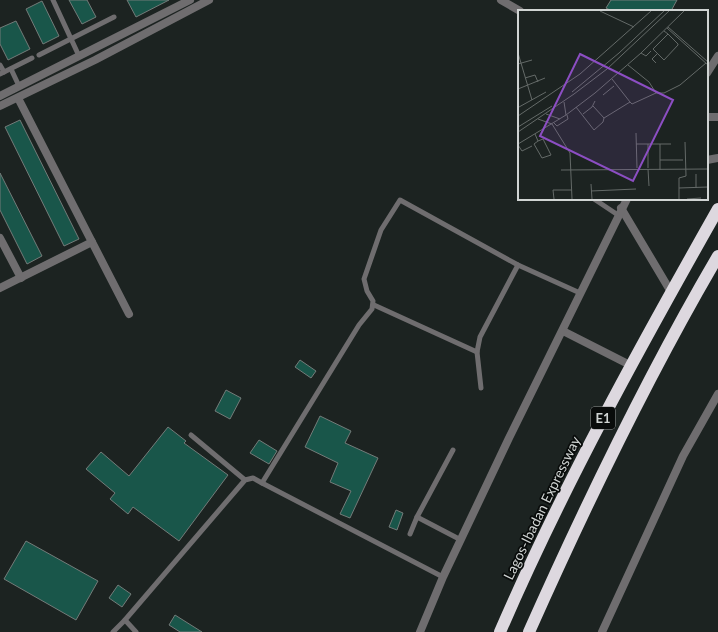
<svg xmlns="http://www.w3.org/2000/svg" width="718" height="632" font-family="Lato,sans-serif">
<rect width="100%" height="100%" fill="#1c2321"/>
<g fill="#19564a" stroke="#737b79">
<path d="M69,0H87L96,17L82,24Z"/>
<path d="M127,0H169L136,17Z"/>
<path d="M611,0H677L671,11H612L606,8Z"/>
<path d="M42,1L59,36L43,44L26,9Z"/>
<path d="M16,21L30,49L8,60L0,44V28Z"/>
<path d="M20,120L79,239L64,246L5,127Z"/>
<path d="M0,173L42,256L27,264L0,210Z"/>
<path d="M300,360L316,371L311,378L295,367Z"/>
<path d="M226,390L241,398L230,419L215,411Z"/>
<path d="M320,416L351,431L345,443L378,458L350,518L340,514L351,491L330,482L338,463L305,447Z"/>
<path d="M168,427L186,441L184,443L228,475L179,541L133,507L128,514L110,499L115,493L86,469L101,452L129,476Z"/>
<path d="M259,440L277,451L269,464L250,453Z"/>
<path d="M396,510L403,513L397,530L389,527Z"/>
<path d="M26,541L98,581L76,620L4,579Z"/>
<path d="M118,585L131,594L122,607L109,598Z"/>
<path d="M175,615L202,632H180L169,625Z"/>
</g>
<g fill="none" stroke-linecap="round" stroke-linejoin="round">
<g stroke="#6f6d6f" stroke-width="5">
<path d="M53,0L79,56"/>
<path d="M39,55L114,17"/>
<path d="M0,65L4,72"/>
<path d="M11,69L19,86"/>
<path d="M0,74L32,58"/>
<path d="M594,199L618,215"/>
<path d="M374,305L477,352"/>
<path d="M481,388L477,352L480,337L518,265"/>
<path d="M191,435L245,480"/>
<path d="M262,483L443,577"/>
<path d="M417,517L461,540"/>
<path d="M410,534L417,517L453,450"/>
<path d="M113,632L125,620"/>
<path d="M136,632L125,620L245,480L253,478L262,483L359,325L372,309L373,301L367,291L364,279L381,230L400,200L518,265L580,293"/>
</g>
<g stroke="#6f6d6f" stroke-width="8">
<path d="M501,0L520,11"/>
<path d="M707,73L718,56"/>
<path d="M0,96L190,0"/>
<path d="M18,98L129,314"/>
<path d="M0,106L95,60L209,0"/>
<path d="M707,117H718"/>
<path d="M707,160L718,158"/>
<path d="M621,208L671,292"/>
<path d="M0,238L21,278"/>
<path d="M0,288L92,242"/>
<path d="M563,331L630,365"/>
<path d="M420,632L443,577L509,438L627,199"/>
<path d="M602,632L683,456L718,394"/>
</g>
<g stroke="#ddd8df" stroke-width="12">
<path d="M500,632C563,486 640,347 718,209"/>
<path d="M529,632C586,504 647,377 718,256"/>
</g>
</g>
<g text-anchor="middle" stroke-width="3.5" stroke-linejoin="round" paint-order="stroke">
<rect fill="#090c0b" stroke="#949897" stroke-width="1" x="591" y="407" width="24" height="22" rx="3"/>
<g font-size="13" font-weight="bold" fill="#d0d4d3">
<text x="603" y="423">E1</text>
</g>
<g font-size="14" fill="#d0d4d3" stroke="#090c0b">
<text transform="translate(542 508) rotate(-64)" y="5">Lagos-Ibadan Expressway</text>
</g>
</g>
<g transform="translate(518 10)">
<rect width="190" height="190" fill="#1c2321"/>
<path fill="none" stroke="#646a68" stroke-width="1" d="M82,1L116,17M150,17L190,52M149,18L190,55M146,21L150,24L160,34V35L146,50L135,39L150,24M0,43L14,90M123,43L128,46L133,41M138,53L134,49L139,44M0,54L14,50M7,68L17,65L20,72M94,69L112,92M0,79L27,68M54,82L101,43L146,1M138,83H146L162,75L188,53M85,85L96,76M46,92L48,105M75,96L86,108M1,97L28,82M58,97L76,120L85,112L86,108L112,92L114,94L138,83L131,72L110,55M28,104L42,109M65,104L74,97L77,91M0,106L62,64L133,1M20,109L34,114L52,143L54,189M36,113L39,116L50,109L49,105M0,117L34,96M0,122L56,84L89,59L151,1M118,123L119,158M17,124L20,131L25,129L33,145L24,148L16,134L20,131M0,134L48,105L77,83L123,43L166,1M118,134H153M130,134V158M142,134V160M0,135L4,141L14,136M142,150H165M130,159L131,176M43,160L190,159M178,164V178M73,174L74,189M161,178L190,177M73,181L118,179M36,189L35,180H54M161,189V168L168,166L167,132M169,189L183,188"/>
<path fill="#8c4ec3" fill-opacity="0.15" stroke="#8c4ec3" stroke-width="2" d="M62,44L155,90L115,171L22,126Z"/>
<rect width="190" height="190" fill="none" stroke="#d0d4d3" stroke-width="2"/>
</g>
</svg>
